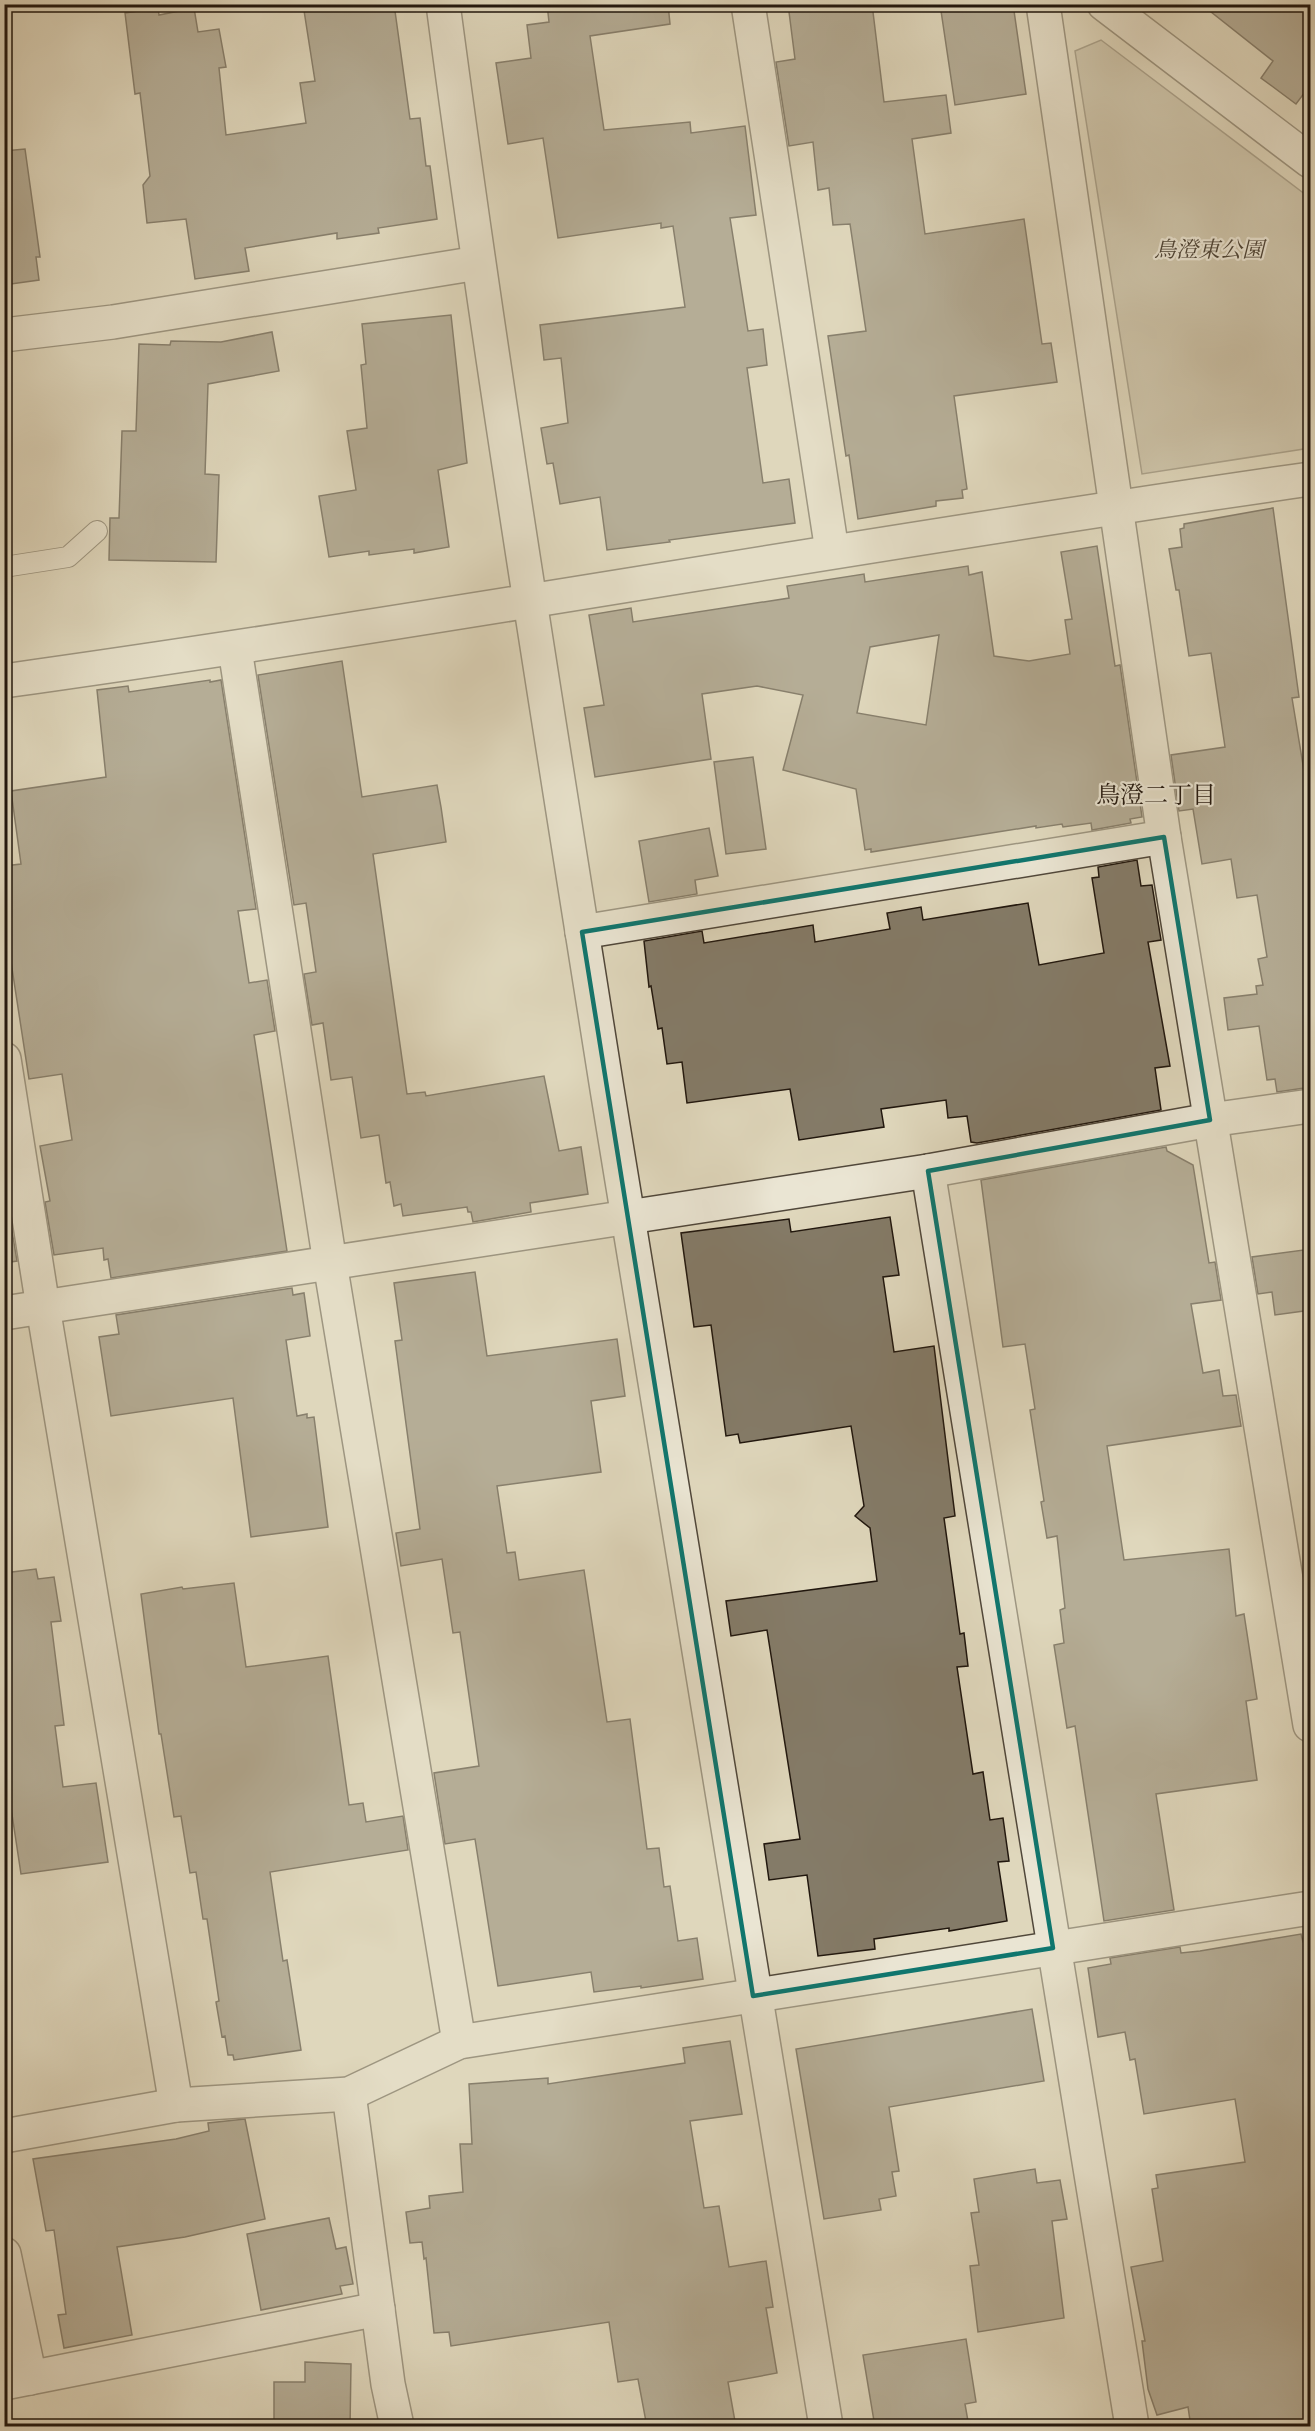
<svg xmlns="http://www.w3.org/2000/svg" width="1315" height="2431" font-family="'EB Garamond','Noto Serif JP',serif">
<rect width="100%" height="100%" fill="#dfd7bc"/>
<filter id="stains"><feTurbulence type="fractalNoise" baseFrequency=".00333" numOctaves="4"/><feColorMatrix values="0 0 0 0 .2 0 0 0 0 .09 0 0 0 0 .02 0 0 0 .5 -.17"/></filter>
<radialGradient id="worn" r=".72"><stop offset=".6" stop-color="#630" stop-opacity="0"/><stop offset="1" stop-color="#630" stop-opacity=".3"/></radialGradient>
<path fill="#bfb69e" stroke="#706656" stroke-width="1.5" d="M1101,40L1310,198V448L1142,474L1075,51Z"/>
<g fill="#847b68" stroke="#21170e" stroke-width="1.5" fill-rule="evenodd">
<path d="M303,4H394L410,119L420,118L426,166H430L437,219L378,228L379,233L337,239V233L245,248L249,271L195,279L186,219L147,223L143,185L150,176L140,93L135,94L125,13L158,8L159,15L194,8L198,32L219,29L226,67L219,68L226,135L306,123L300,83L315,81Z"/>
<path d="M547,4H668L670,24L590,36L604,130L690,122L691,133L745,126L756,215L730,218L748,331L763,329L767,365L747,368L763,483L789,479L795,523L669,540L670,542L607,550L600,497L560,504L553,463L547,464L541,428L568,423L561,358L544,360L540,325L685,307L673,226L661,228V223L558,238L543,138L508,144L496,63L531,58L527,25L549,22Z"/>
<path d="M788,4H872L884,102L946,95L951,133L912,139L925,234L1024,219L1042,344L1051,343L1057,382L954,396L967,489L962,490L963,498L936,501V506L858,519L849,455L846,456L828,336L866,331L850,224L833,225L829,188L818,190L813,142L789,146L776,62L795,59Z"/>
<path d="M940,4H1013L1026,94L955,105Z"/>
<path d="M1201,4H1311V84L1296,104L1261,78L1273,61Z"/>
<path d="M25,149L40,257H36L39,280L4,285V151Z"/>
<path d="M451,315L467,463L438,470L449,547L414,553V549L369,555V551L329,557L319,496L356,490L347,431L367,428L361,365L366,364L362,324Z"/>
<path d="M272,332L279,371L208,384L205,474L219,475L216,562L109,560L110,518H119L122,431H136L139,344L170,345L171,341L221,342Z"/>
<path d="M1273,508L1299,697L1292,698L1304,771H1307L1311,794V1087L1277,1092L1275,1079L1267,1080L1259,1026L1228,1030L1224,998L1257,994L1256,986L1263,985L1258,959L1267,957L1257,895L1237,898L1231,859L1202,864L1193,809L1179,811L1171,755L1225,747L1211,653L1189,656L1179,590H1176L1169,549L1182,547L1180,529L1184,528V524Z"/>
<path d="M1097,546L1115,666L1120,665L1142,817L1130,819L1131,823L1092,830L1091,823L1063,827L1062,824L1036,828V826L871,852V849L865,850L856,789L783,770L803,695L757,686L702,694L711,759L595,777L584,708L604,705L589,615L631,608L633,622L789,598L787,586L864,574L865,582L968,566L969,575L982,572L994,656L1029,661L1070,654L1065,620L1072,619L1061,552ZM939,635L926,725L857,713L870,647Z"/>
<path d="M342,661L362,797L437,785L441,807L446,842L373,854L407,1094L425,1092L426,1096L544,1076L559,1151L581,1147L588,1194L530,1203L531,1212L473,1222L471,1212H468L467,1207L403,1216L401,1204L394,1206L390,1182L386,1183L379,1135L361,1138L352,1077L331,1080L323,1023L312,1025L304,974L316,972L306,903L294,905L258,675Z"/>
<path d="M210,680V682L221,680L256,909L238,911L249,983L267,980L275,1031L254,1035L287,1251L111,1278L108,1259L104,1260L103,1248L54,1255L45,1202L50,1201L40,1146L72,1140L62,1074L29,1079L9,949L4,950V866L21,864L11,791L106,777L97,690L128,686L129,692Z"/>
<path d="M753,757L766,849L726,854L714,762Z"/>
<path d="M709,828L718,876L695,880L697,894L649,902L639,841Z"/>
<path d="M1137,860L1141,886L1152,885L1161,940L1148,942L1170,1066L1155,1068L1161,1110L977,1143L971,1142L967,1116L948,1118L946,1100L881,1109L884,1127L799,1140L790,1089L687,1103L682,1062L667,1064L662,1028L658,1029L651,986L649,987L644,941L702,931L704,943L813,925L815,942L890,929L887,913L921,907L923,920L1028,903L1039,965L1104,953L1092,878L1099,877L1098,867Z"/>
<path d="M1166,1147L1167,1151L1193,1165L1209,1263L1215,1262L1221,1300L1191,1304L1203,1373L1219,1370L1223,1396L1236,1395L1241,1426L1107,1446L1124,1560L1229,1549L1236,1616L1244,1614L1257,1699L1246,1701L1257,1780L1156,1794L1174,1910L1104,1921L1075,1726L1067,1728L1054,1645L1064,1643L1060,1610L1065,1608L1057,1536L1047,1538L1041,1502L1044,1501L1030,1410L1035,1409L1025,1344L1003,1347L981,1180Z"/>
<path d="M8,1207L17,1261L4,1263V1208Z"/>
<path d="M890,1217L899,1275L883,1277L894,1352L934,1346L955,1516L944,1518L960,1634L964,1633L968,1666L957,1667L973,1774L983,1772L990,1820L1003,1818L1009,1861L998,1862L1007,1921L949,1931V1928L874,1939L875,1949L818,1956L807,1875L769,1880L764,1844L800,1839L767,1630L731,1636L726,1601L877,1581L870,1528L855,1516L864,1506L851,1426L740,1443L738,1434L726,1436L711,1325L694,1327L681,1233L789,1219L791,1232Z"/>
<path d="M1311,1249V1310L1275,1315L1272,1292L1258,1294L1252,1257Z"/>
<path d="M475,1272L487,1356L617,1339L625,1396L591,1401L601,1472L497,1486L507,1553L515,1552L519,1580L584,1570L607,1722L630,1719L647,1849L659,1848L664,1887L670,1886L678,1941L697,1938L703,1979L641,1988V1986L594,1992L591,1972L498,1986L475,1839L445,1844L434,1773L479,1766L460,1632L453,1633L442,1559L401,1566L396,1533L420,1529L395,1341L402,1340L394,1283Z"/>
<path d="M292,1288L293,1295L304,1293L310,1336L286,1340L297,1416L307,1414V1418L314,1417L328,1527L251,1537L233,1398L111,1416L99,1337L119,1334L116,1315Z"/>
<path d="M36,1569L38,1579L54,1577L61,1621L51,1622L64,1725L55,1726L63,1787L96,1783L108,1862L21,1874L8,1788H4V1573Z"/>
<path d="M234,1583L246,1667L328,1656L349,1805L363,1803L366,1822L403,1816L408,1850L270,1872L283,1961L287,1960L301,2050L234,2060L233,2055H228L225,2036L222,2037L216,2002L219,2001L207,1919H203L196,1872L190,1873L181,1816L174,1817L161,1734H159L141,1594L182,1587L183,1589Z"/>
<path d="M1301,1934L1303,1942L1311,1941V2421L1268,2427H1191L1188,2407L1157,2415L1148,2389L1142,2341H1145L1131,2267L1163,2261L1152,2189L1158,2188L1156,2175L1245,2162L1235,2099L1144,2114L1135,2059L1130,2060L1125,2032L1098,2037L1088,1968L1111,1964L1110,1958L1180,1947L1181,1953L1200,1951Z"/>
<path d="M1032,2009L1044,2081L889,2107L899,2171L892,2172L896,2196L879,2199L881,2210L824,2219L796,2049Z"/>
<path d="M730,2041L742,2114L690,2121L704,2208L719,2206L729,2267L766,2261L773,2307L766,2308L777,2373L728,2382L736,2427H647L638,2379L618,2382L609,2322L451,2346L449,2332L434,2333L426,2258L424,2259L422,2242L410,2243L406,2212L430,2208L429,2196L463,2192L460,2144H472L469,2084L548,2078V2084L685,2063L683,2048Z"/>
<path d="M245,2119L265,2219L185,2237L117,2247L132,2335L64,2348L58,2315L66,2314L54,2230L46,2231L33,2159L176,2139L209,2131L208,2123Z"/>
<path d="M1035,2169L1037,2183L1060,2180L1067,2219L1052,2221L1064,2318L978,2332L970,2266L979,2265L971,2213L979,2212L974,2179Z"/>
<path d="M329,2218L336,2249L346,2247L353,2284L340,2286L342,2294L261,2310L247,2234Z"/>
<path d="M966,2339L976,2402L965,2404L969,2427H875L863,2355Z"/>
<path d="M305,2362L351,2364L350,2427H274V2382H305Z"/>
</g>
<g fill="none" stroke-linecap="round" stroke-linejoin="round">
<g stroke="#50473a" stroke-width="22">
<path id="service" d="M4,567L68,557L97,531"/>
</g>
<g stroke="#50473a" stroke-width="36">
<g id="minor">
<path d="M748,4L832,551"/>
<path d="M1043,4L1164,837L1310,1725"/>
<path d="M1104,4L1310,161"/>
<path d="M4,335L113,322L478,263"/>
<path d="M235,649L330,1263L459,2042"/>
<path d="M4,681C441,620 874,541 1310,479"/>
<path d="M582,932L1164,837"/>
<path d="M4,1059L43,1307L176,2105"/>
<path d="M928,1171L1132,2426"/>
<path d="M4,1313L928,1171L1210,1120L1310,1106"/>
<path d="M349,2094L388,2384L397,2426"/>
<path d="M4,2136L176,2105L349,2094L459,2042L1310,1908"/>
<path d="M4,2254L30,2378"/>
<path d="M4,2383L378,2309"/>
</g>
</g>
<g stroke="#50473a" stroke-width="36">
<path id="tertiary" d="M443,4C491,367 550,728 607,1089C679,1535 751,1981 826,2426"/>
</g>
<use href="#service" stroke="#eae5d3" stroke-width="20"/>
<use href="#minor" stroke="#eae5d3" stroke-width="33"/>
<use href="#tertiary" stroke="#eae5d3" stroke-width="33"/>
</g>
<path d="M0 0H1315V2431H0ZM1164,837L1210,1120L928,1171L1053,1948L753,1996L582,932Z" fill="#dfd7bc" fill-opacity=".55" fill-rule="evenodd"/>
<path fill="none" stroke="#0f766e" stroke-width="4.5" stroke-linejoin="round" d="M1164,837L1210,1120L928,1171L1053,1948L753,1996L582,932Z"/>
<g text-anchor="middle" stroke-width="4.5" stroke-linejoin="round" paint-order="stroke">
<g font-size="22" font-style="italic" fill="#504739" stroke="#eae5d3">
<text x="1209" y="257">鳥澄東公園</text>
</g>
<g font-size="24" fill="#21170e" stroke="#eae5d3">
<text x="1156" y="803">鳥澄二丁目</text>
</g>
</g>
<rect width="1315" height="2431" fill="none" stroke="#dfd7bc" stroke-width="24"/>
<rect x="6" y="6" width="1303" height="2419" fill="none" stroke="#21170e" stroke-width="3"/>
<rect x="12" y="12" width="1291" height="2407" fill="none" stroke="#21170e" stroke-width="1.5"/>
<rect width="100%" height="100%" filter="url(#stains)"/>
<rect width="100%" height="100%" fill="url(#worn)"/>
</svg>
